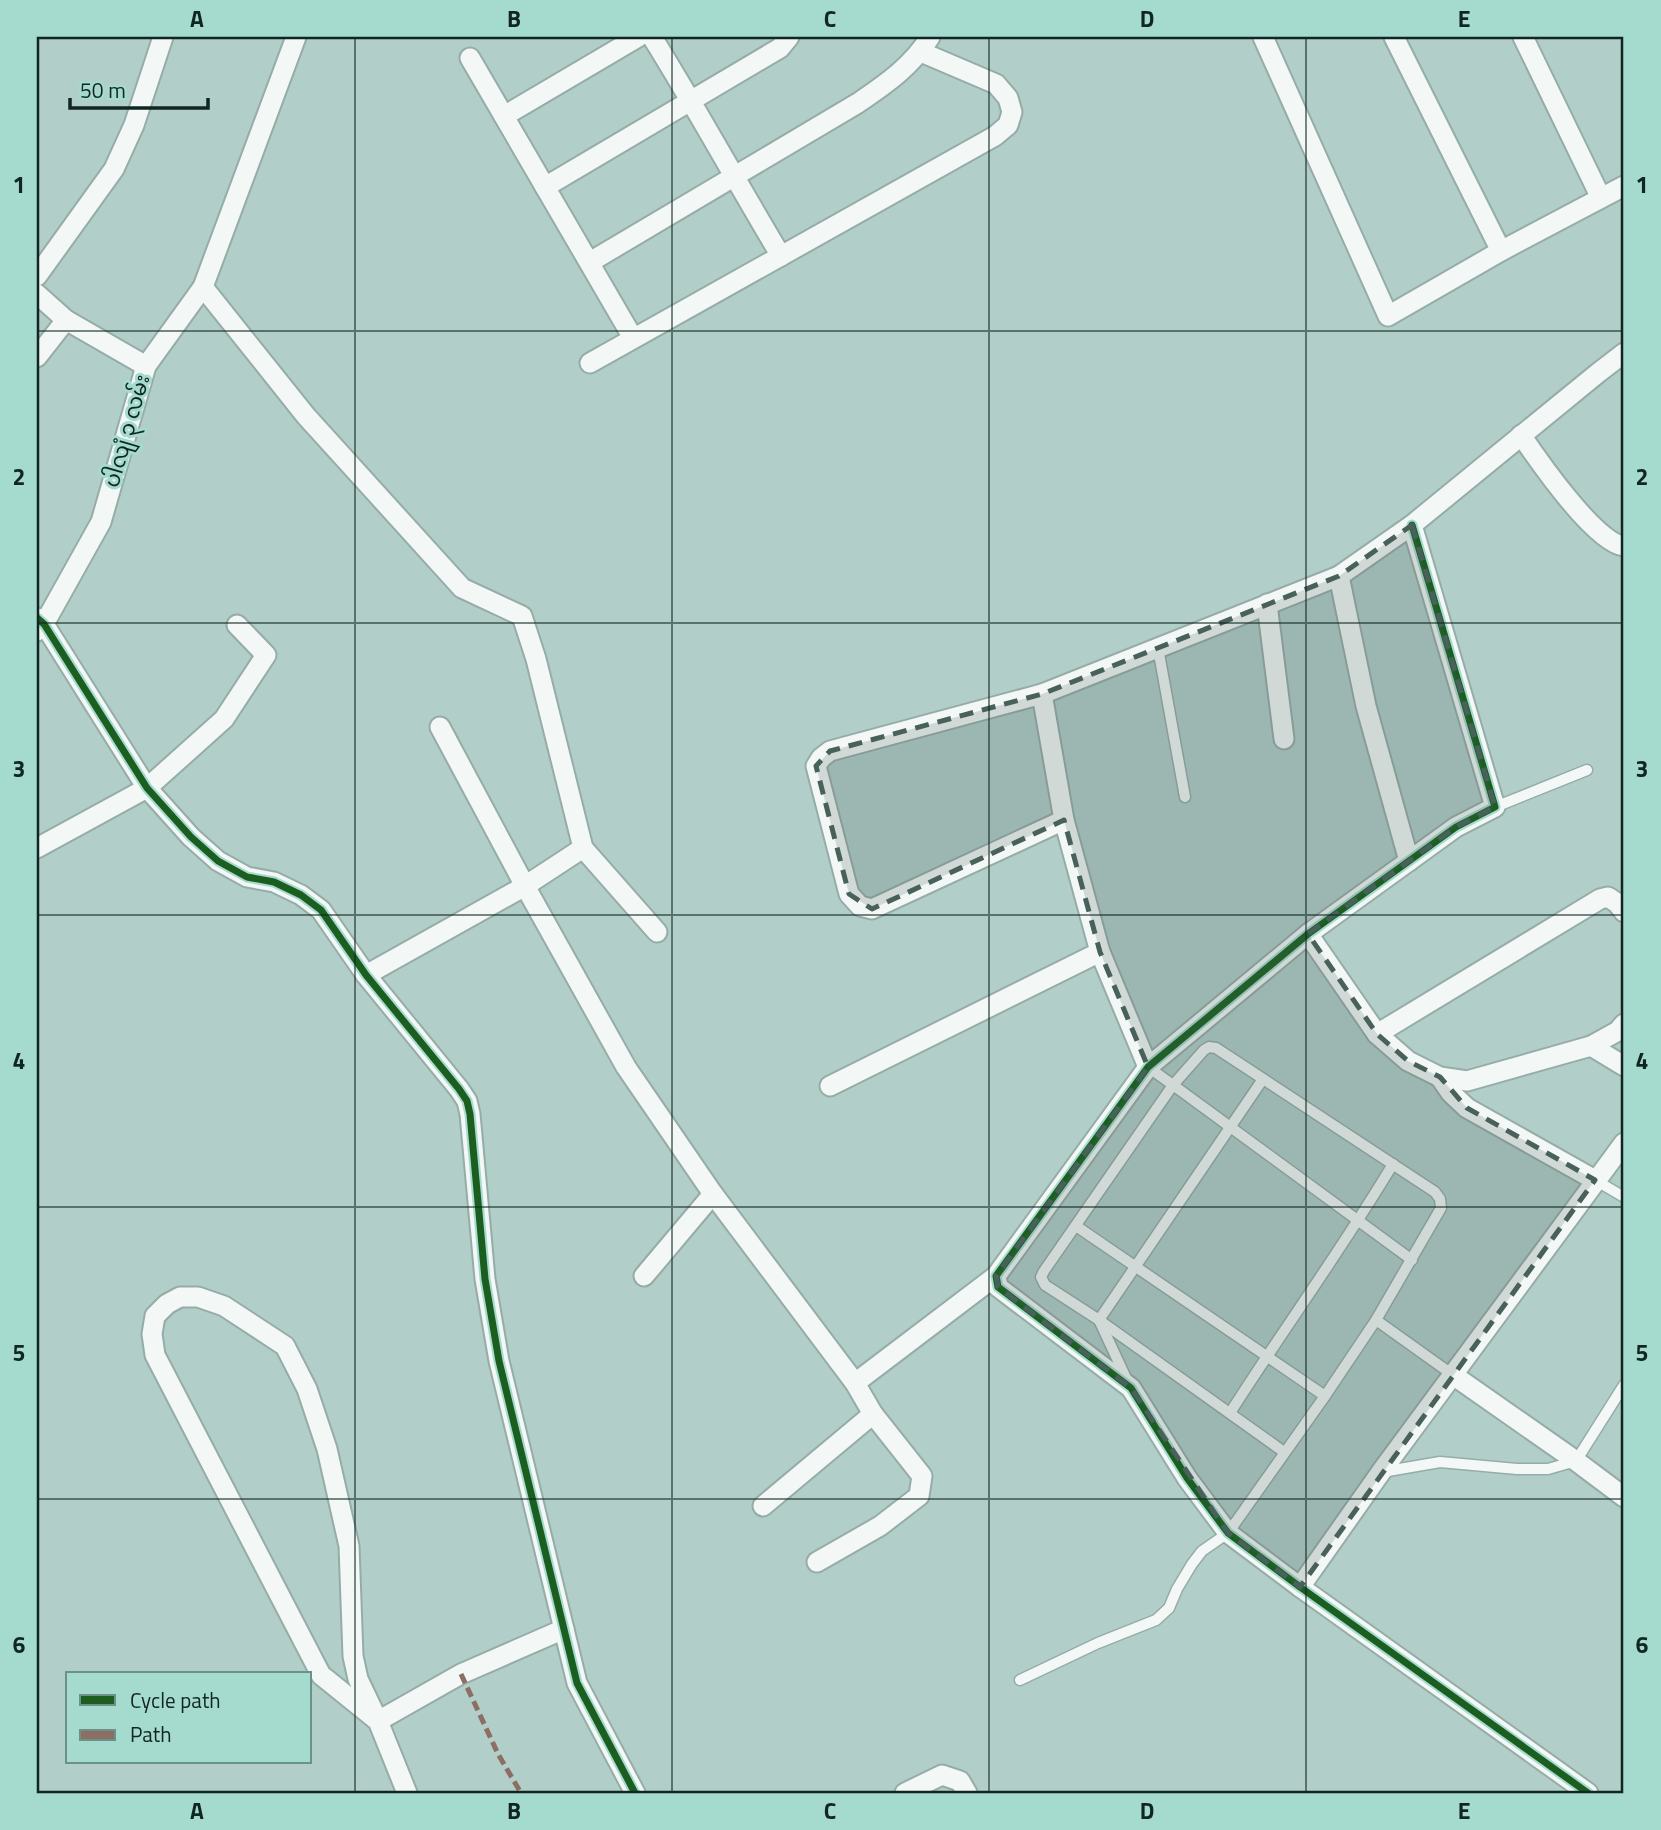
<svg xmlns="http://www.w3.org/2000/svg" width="1661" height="1830" font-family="'Titillium Web','Noto Sans Myanmar',sans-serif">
<rect width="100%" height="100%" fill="#b1cec8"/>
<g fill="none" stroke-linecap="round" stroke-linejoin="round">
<g stroke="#96aca7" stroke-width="13">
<g id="service">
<path d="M1158,648L1185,797"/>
<path d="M1495,807L1587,770"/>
<path d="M1595,1180L1624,1197"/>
<path d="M1076,1226L1325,1396"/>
<path d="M1376,1320L1453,1375"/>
<path d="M1126,1378L1099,1320L1263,1079"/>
<path d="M1230,1413C1283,1330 1342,1249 1393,1164"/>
<path d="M1284,1452L1099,1320L1045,1285L1041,1277L1044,1271L1173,1085L1412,1260"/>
<path d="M1382,1472L1440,1462L1517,1469H1548L1576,1461L1624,1385"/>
<path d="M1020,1680L1098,1643L1156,1620L1169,1608L1177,1589L1192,1564L1202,1551L1228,1533L1325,1396L1376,1320L1441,1208L1440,1199L1435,1192L1216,1048L1209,1047L1204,1050L1173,1085L1148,1067"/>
</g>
</g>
<g stroke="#96aca7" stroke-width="23">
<g id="minor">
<path d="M652,37C697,109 737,183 781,256"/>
<path d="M1263,37L1388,316L1501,251L1624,186"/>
<path d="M1394,37L1501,251"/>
<path d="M1523,37L1601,198"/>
<path d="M470,58L633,338"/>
<path d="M504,116L638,37"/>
<path d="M545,187L780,48L789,37"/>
<path d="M590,262L858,103C886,84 912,66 930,37"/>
<path d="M37,276L114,169L134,125L163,37"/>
<path d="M203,287L306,416L462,588L522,616L536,659L583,848L657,932"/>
<path d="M37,294L66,320L146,366"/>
<path d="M37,357L66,320"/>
<path d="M590,363L995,136L1008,125L1012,112L1008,98L996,84L921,52"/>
<path d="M1521,435C1538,460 1596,544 1624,546"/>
<path d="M1412,525L1495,807L1456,827L1308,934L1148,1067L996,1276L998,1287L1131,1388L1187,1478L1228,1533L1300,1587L1588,1793"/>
<path d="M1339,576L1366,706L1409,861"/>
<path d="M1267,604L1284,739"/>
<path d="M37,618L44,624L147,788L191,837L218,861L247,877L274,882L301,895L321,910L366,975L459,1089L467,1101L470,1114L485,1279L499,1361L577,1683L635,1793"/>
<path d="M37,631L44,624L101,522L146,366L203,287L296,37"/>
<path d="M1042,694L830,751L821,758L816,766L849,894L860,906L872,909L1064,820"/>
<path d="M440,727L525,886L626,1067L713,1194L855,1383L873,1414L922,1476L919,1496L880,1526L817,1562"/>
<path d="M37,848L147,788L224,719L266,655L237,625"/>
<path d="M1308,934L1377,1034L1408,1061L1440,1077L1467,1081L1591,1046L1618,1031L1624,1024"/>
<path d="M366,975L525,886L583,848"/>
<path d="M1377,1034L1600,899L1608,897L1617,903L1624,912"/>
<path d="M1591,1046L1624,1066"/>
<path d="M1148,1067L1100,952L1064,820L1042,694L1339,576L1412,525L1598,373L1624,353"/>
<path d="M1440,1077L1451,1093L1467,1108L1595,1180"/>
<path d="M830,1086L1100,952"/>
<path d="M644,1276L713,1194"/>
<path d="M1453,1375L1576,1461L1624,1497"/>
<path d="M855,1383L996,1276"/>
<path d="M763,1506L873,1414"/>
<path d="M1300,1587L1381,1472L1624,1143"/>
<path d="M378,1721L321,1675L155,1355L152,1334L155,1316L167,1304L180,1297H198L224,1306L285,1346L307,1389L327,1449L349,1546L353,1656L358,1679L378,1721L407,1793"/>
<path d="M378,1721L461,1674L564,1629"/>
<path d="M905,1793L942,1775L960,1781L967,1793"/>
</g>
</g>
<use href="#service" stroke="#f3f8f7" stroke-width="10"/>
<use href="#minor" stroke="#f3f8f7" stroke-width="19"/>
<path stroke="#8d6e63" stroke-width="5" stroke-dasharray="10 5" stroke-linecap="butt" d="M461,1674L498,1754L521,1793"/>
<g stroke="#a5dace" stroke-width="11">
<g id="cycleway">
<path d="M1412,525L1495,807L1456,827L1308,934L1148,1067L996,1276L998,1287L1131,1388L1187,1478L1228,1533L1300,1587L1588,1793"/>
<path d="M37,618L44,624L147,788L191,837L218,861L247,877L274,882L301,895L321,910L366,975L459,1089L467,1101L470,1114L485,1279L499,1361L577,1683L635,1793"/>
</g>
</g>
<use href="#cycleway" stroke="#1b5e20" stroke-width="7"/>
</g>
<path fill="#49615b" fill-opacity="0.2" stroke="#49615b" stroke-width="5" stroke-dasharray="14 9" stroke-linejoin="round" d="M1412,525L1495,807L1456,827L1308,934L1377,1034L1408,1061L1440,1077L1467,1108L1595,1180L1300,1587L1228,1533L1131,1388L998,1287L996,1276L1148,1067L1100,952L1064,820L872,909L849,894L816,766L830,751L1042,694L1339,576Z"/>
<path fill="none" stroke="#112621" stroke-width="2" stroke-opacity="0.55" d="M355,37V1793M672,37V1793M989,37V1793M1306,37V1793M37,331H1624M37,623H1624M37,915H1624M37,1207H1624M37,1499H1624"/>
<g text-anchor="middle" stroke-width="6" stroke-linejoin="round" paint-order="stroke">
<g font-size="21" fill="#112621" stroke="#a5dace">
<text transform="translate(127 431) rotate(-74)" y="7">ပါလျံ ၃ လမ်း</text>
</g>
</g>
<rect width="1661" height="1830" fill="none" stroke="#a5dace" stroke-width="77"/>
<rect x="66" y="1672" width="245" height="91" fill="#a5dace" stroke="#6a9289" stroke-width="2"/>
<rect x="80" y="1695" width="35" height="10" fill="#1b5e20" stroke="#6a9289" stroke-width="2"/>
<text x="130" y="1708" font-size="21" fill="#112621">Cycle path</text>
<rect x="80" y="1730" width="35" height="10" fill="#8d6e63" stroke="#6a9289" stroke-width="2"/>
<text x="130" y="1742" font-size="21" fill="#112621">Path</text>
<path d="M70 98v10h138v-10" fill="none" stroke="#112621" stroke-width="3.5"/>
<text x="80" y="98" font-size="21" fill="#112621" stroke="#a5dace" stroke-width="5" paint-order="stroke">50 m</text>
<rect x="38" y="38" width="1584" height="1754" fill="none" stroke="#112621" stroke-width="2.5"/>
<g font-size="23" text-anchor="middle" font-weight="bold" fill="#112621">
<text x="197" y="27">A</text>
<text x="514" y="27">B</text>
<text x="830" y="27">C</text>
<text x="1147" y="27">D</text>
<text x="1464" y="27">E</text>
<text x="19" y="193">1</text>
<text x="1642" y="193">1</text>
<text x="19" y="485">2</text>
<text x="1642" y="485">2</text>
<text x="19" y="777">3</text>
<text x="1642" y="777">3</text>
<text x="19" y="1069">4</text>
<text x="1642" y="1069">4</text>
<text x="19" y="1361">5</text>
<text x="1642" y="1361">5</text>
<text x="19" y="1653">6</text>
<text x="1642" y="1653">6</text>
<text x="197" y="1819">A</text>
<text x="514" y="1819">B</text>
<text x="830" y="1819">C</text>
<text x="1147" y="1819">D</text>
<text x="1464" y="1819">E</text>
</g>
</svg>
